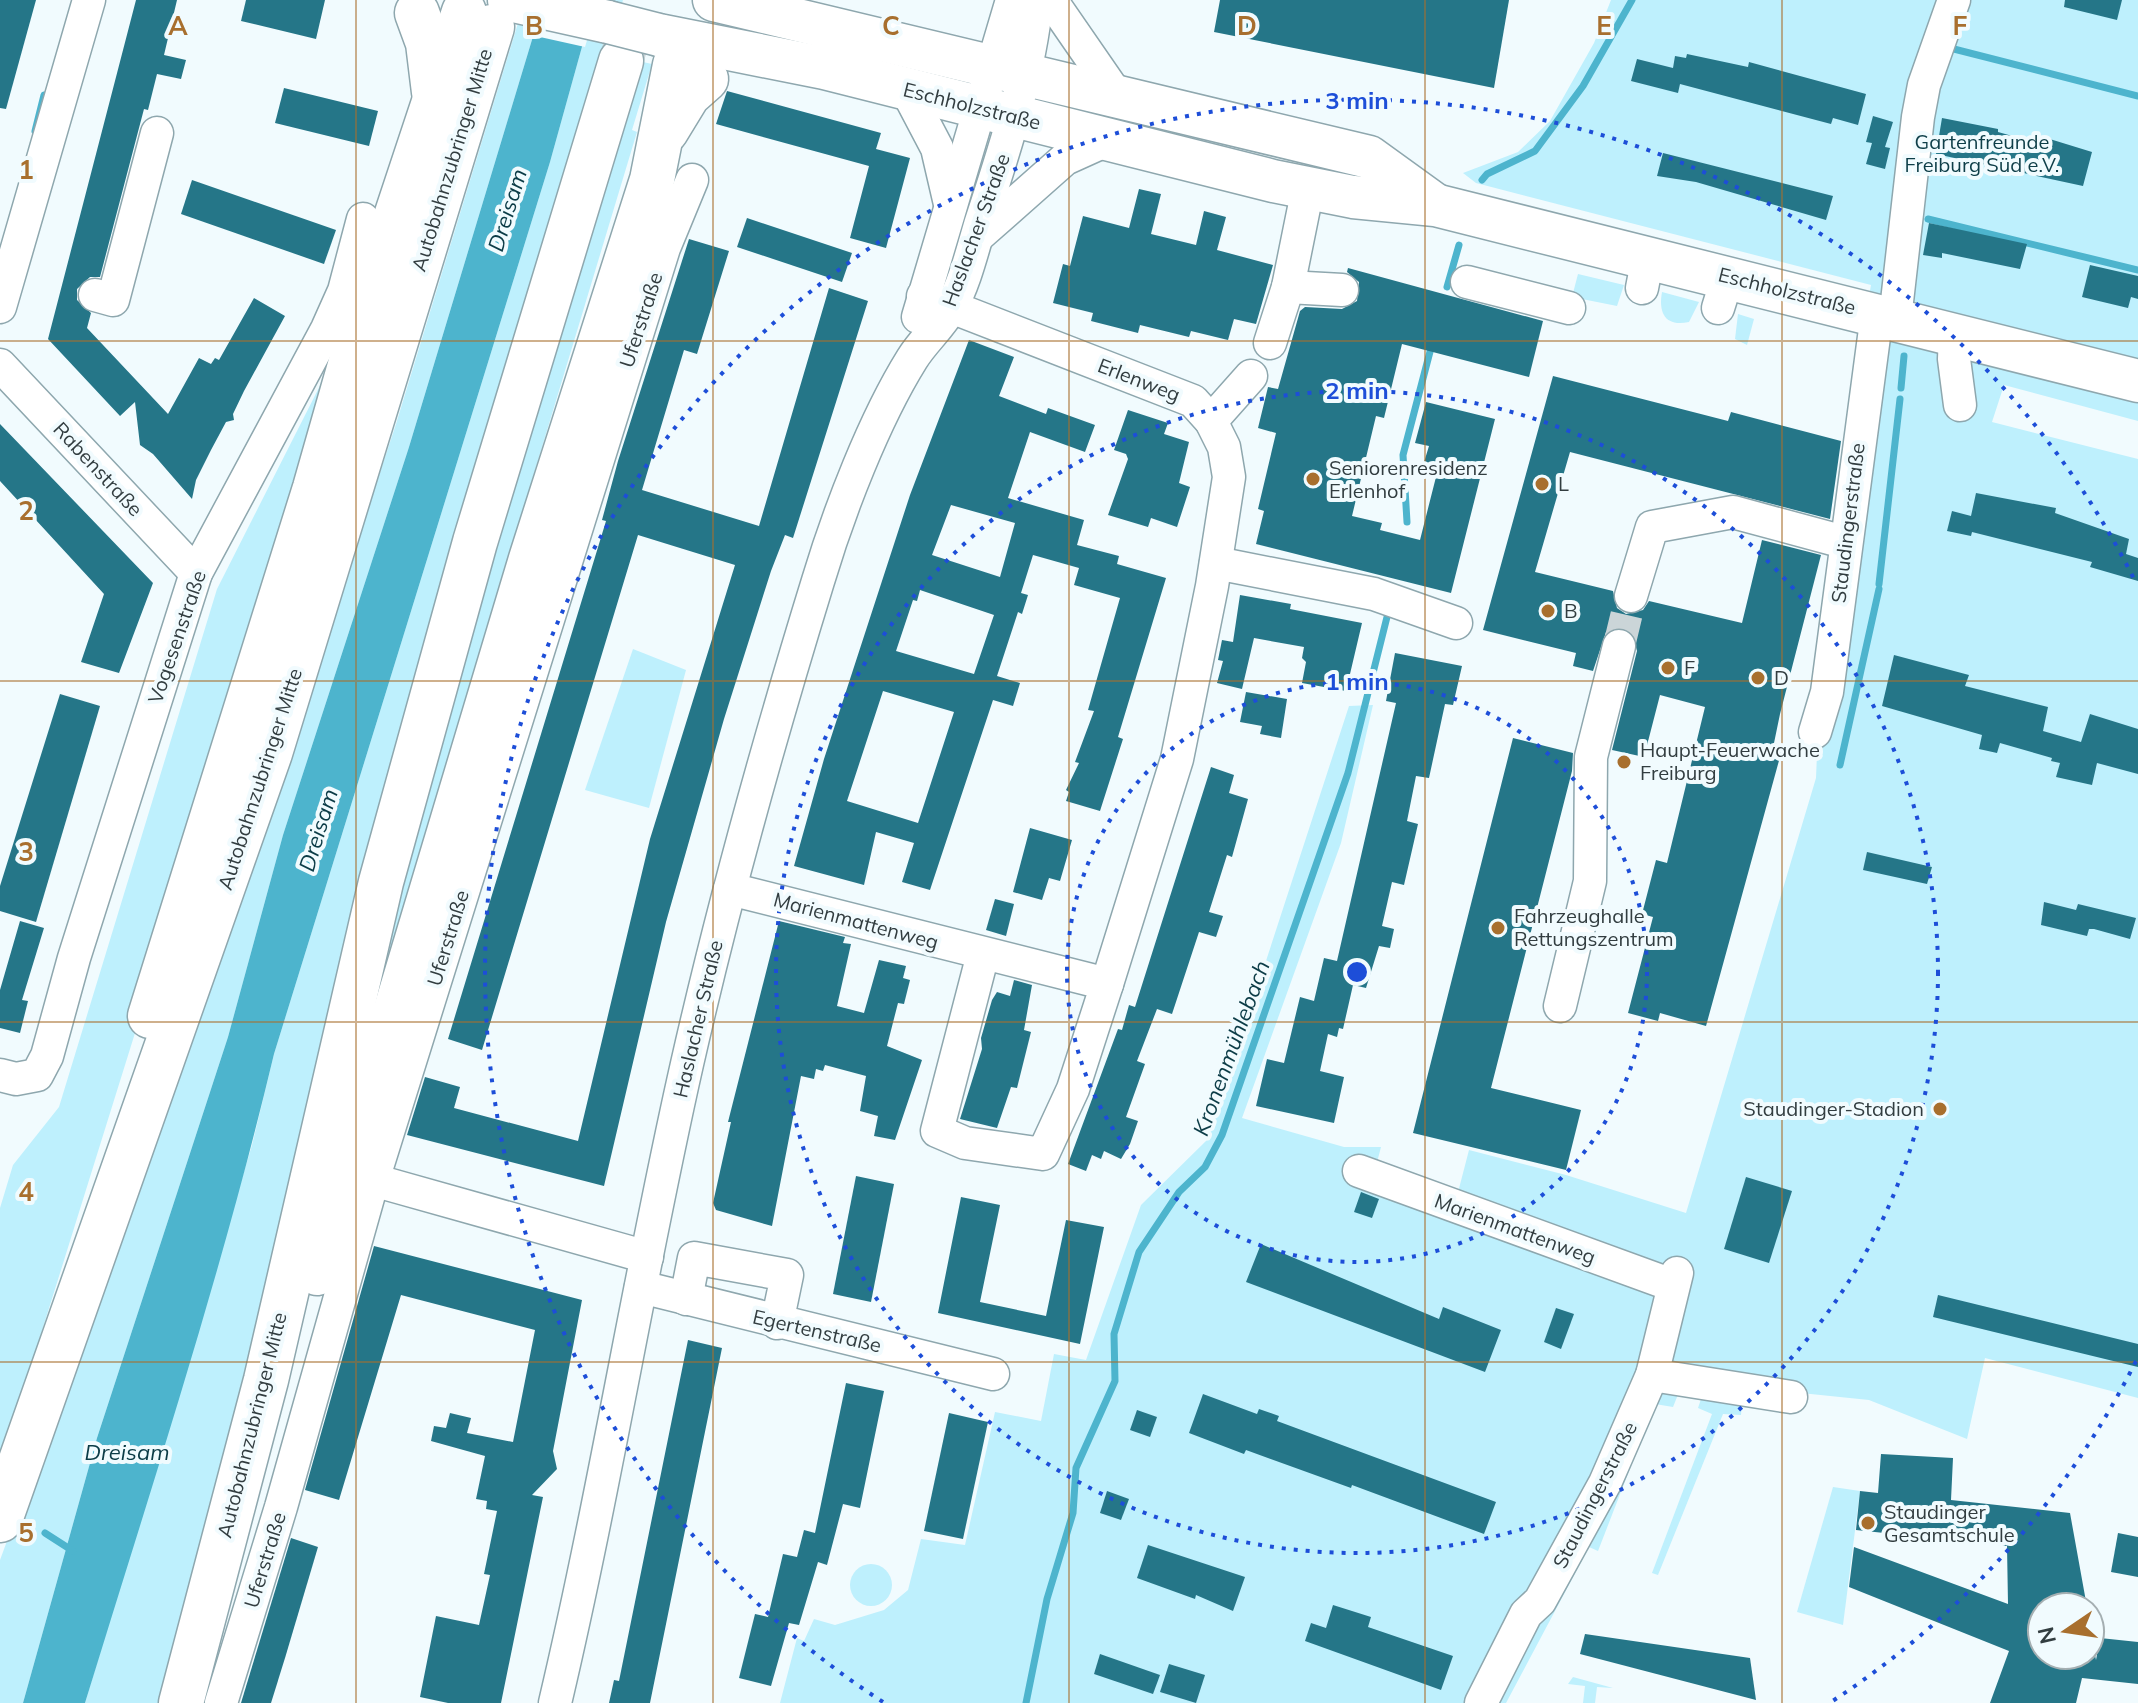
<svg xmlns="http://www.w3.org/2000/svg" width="2138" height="1703" font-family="Mulish,sans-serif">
<rect width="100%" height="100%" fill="#f1fbfe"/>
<g fill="#bef0fd">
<path d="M525,0H544L409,447L283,835L228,1037L97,1438L23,1703H0V1560L199,1020L396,424Z"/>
<path d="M595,0H623L527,311L164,1703H85L252,1145L274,1054L550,162Z"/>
<path d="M1611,0H2138V421L2004,385L1992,422L2138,459V1398L1985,1358L1967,1439L1869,1400L1801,1393L1657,1391L1679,1392L1673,1407L1655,1404L1598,1551L1589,1547L1506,1703H780L797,1638L804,1641L814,1619L835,1625L884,1610L908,1590L921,1539L965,1545L995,1412L1041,1421L1054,1354L1086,1360L1141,1205L1208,1139L1349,706L1373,705L1341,843L1242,1118L1344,1147H1381L1374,1174L1456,1200L1469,1150L1566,1175L1686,1213L1816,778L1817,754L1837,669L1860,346L1871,285L1476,183L1463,173L1518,152L1550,121L1594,43Z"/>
<path d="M643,62L652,64L632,130L637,132L511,550L341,1148L440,719Z"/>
<path d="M1578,274L1624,285L1617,306L1572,297Z"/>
<path d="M1662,292L1699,302L1689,322C1666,327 1658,314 1662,292Z"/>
<path d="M1738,314L1754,319L1747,345L1735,339Z"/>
<path d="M336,354L266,614L0,1465V1208L13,1165L59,1107L217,589Z"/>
<path d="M633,649L686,670L649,808L585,790Z"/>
<path d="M1702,1396L1742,1403L1741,1415L1723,1414L1658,1575L1652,1573L1712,1414L1698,1408Z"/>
<path d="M1833,1487L1860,1491L1843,1625L1797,1612Z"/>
<circle cx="871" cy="1585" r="21"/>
<path d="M1573,1677L1613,1688L1597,1687L1595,1703H1583L1585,1686L1568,1684Z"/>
</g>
<path fill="#4db4cd" d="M544,0H595L550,162L274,1054C222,1273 151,1488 85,1703H23L97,1438L228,1037L283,835L409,447Z"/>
<path fill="#f1fbfe" d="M540,0H599L585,47L531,35Z"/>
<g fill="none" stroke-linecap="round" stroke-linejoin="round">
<g stroke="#4db4cd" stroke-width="7">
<path d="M1946,47L2138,96"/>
<path d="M35,131L44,95"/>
<path d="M1482,180L1487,174L1535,151L1583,86L1632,0"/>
<path d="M1928,219L2138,270"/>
<path d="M1447,287L1459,245"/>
<path d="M1901,388L1904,356"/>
<path d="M1407,522L1403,455L1432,344"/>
<path d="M1879,584L1900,399"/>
<path d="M1840,765L1879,589"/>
<path d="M45,1533L73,1551"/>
<path d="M1026,1703L1047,1599L1073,1513L1076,1468L1115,1381L1114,1334L1139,1252L1179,1192L1205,1167L1222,1135L1348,773L1387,617"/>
</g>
</g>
<g fill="#257688" fill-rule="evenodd">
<path d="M0,0H36L6,109L0,108Z"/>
<path d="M136,0H177L164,55L186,60L181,79L157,74L148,110L144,109L139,128L100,277H90L77,289V300L91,313L87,328L168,414L199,358L211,364L215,358L219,360L254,298L285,316L244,391L233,414L234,420L226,422L211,450L196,480L192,499L153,454L140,445L135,402L120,416L48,339Z"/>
<path d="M246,0H325L316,39L241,21Z"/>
<path d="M1220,0H1509L1494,88L1214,32Z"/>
<path d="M2065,0H2122L2117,20L2064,7Z"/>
<path d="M1687,54L1748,67L1749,62L1866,94L1858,125L1833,118L1831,124L1680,84L1678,93L1631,81L1637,59L1673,68L1675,56L1686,58Z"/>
<path d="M284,88L378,111L369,146L275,123Z"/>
<path d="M727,91L881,133L876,149L910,158L886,248L850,238L869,166L716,124Z"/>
<path d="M1873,116L1893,122L1885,147L1890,148L1885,169L1866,164L1872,143L1866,142Z"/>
<path d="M1942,118L1998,129V132L2038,143L2040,136L2092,152L2083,186L1936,154Z"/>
<path d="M1663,153L1833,196L1826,220L1696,182L1657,176Z"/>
<path d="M192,180L336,230L324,264L181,214Z"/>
<path d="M1139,189L1161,194L1151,234L1196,245L1204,211L1226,217L1217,250L1273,265L1256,324L1234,319L1228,340L1191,331L1189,337L1140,325L1138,333L1091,321L1093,313L1053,303L1063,264L1070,266L1083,216L1129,228Z"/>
<path d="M747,218L852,253L842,282L737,247Z"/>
<path d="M1929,223L2027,244L2020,269L1942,253V258L1923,255Z"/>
<path d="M689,239L729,251L697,354L684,350L642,490L759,526L829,288L868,301L793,538L785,535L771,571L724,719L666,922L604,1186L407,1135L425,1077L460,1087L454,1108L578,1141L650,839L735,565L638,535L482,1050L448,1039L606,521L602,520L618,461Z"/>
<path d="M2090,265L2138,276V299L2131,297L2128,308L2082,297Z"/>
<path d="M1348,268L1543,321L1529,377L1402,344L1384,418L1376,416L1352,516L1382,523L1380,530L1420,540L1436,477L1421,472L1429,446L1415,443L1426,402L1495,419L1451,593L1256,544L1264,511L1258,509L1276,433L1258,428L1268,387L1278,389L1300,311L1305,307L1342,309L1357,301L1359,282L1347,272Z"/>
<path d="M969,340L1014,357L999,396L1046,414L1048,408L1095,425L1085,452L1030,432L1008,498L1084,520L1077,545L1119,556L1117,564L1166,578L1118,737L1123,739L1100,811L1066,801L1069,792L1066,790L1079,763L1075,762L1094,711L1088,710L1120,598L1074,585L1079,568L1033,555L1021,593L1028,595L1022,614L1018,612L997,676L1020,683L1013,706L993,700L930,890L902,882L914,843L876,832L864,885L794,866L824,759L910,495ZM951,505L1015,523L1000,577L932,555ZM920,590L994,615L974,674L896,651L913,600L917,601ZM883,691L954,712L918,823L847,801Z"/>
<path d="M1553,376L1728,421L1731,412L1841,441L1830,519L1570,452L1535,572L1613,591L1617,608L1626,614L1643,610L1649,601L1742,623L1762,540L1821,555L1780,714L1774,743L1783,746L1706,1026L1660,1013L1658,1021L1628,1013L1653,917L1642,914L1656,860L1667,863L1705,707L1660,695L1644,757L1612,750L1637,651L1632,632L1615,628L1606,632L1593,671L1573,666L1576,653L1483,630Z"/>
<path d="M1128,410L1168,423L1164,434L1189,442L1179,483L1190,487L1177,527L1151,518L1148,527L1108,515L1128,459L1126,454L1114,450Z"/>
<path d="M0,424L153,583L119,673L81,662L104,594L0,481Z"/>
<path d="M1976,493L2056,508L2055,513L2129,539L2126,554L2138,558V581L2090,567L2092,562L1972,532L1971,536L1947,531L1952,511L1971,516Z"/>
<path d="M1240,595L1291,604L1290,609L1362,623L1346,691L1302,683L1306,662L1302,658L1304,647L1254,638L1242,689L1217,683L1223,661L1218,660L1222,640L1233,642Z"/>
<path d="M1395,653L1462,666L1453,705L1445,704L1429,778L1416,776L1407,821L1418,824L1404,885L1392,882L1382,926L1394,929L1390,948L1379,946L1366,988L1353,985L1343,1029L1339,1028L1337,1037L1328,1034L1320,1071L1344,1077L1334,1123L1256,1106L1267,1059L1284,1063L1300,997L1314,1001L1324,958L1337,961L1396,703L1386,701Z"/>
<path d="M1894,655L1969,675L1965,686L2048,707L2043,731L2081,742L2090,714L2138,729V774L2097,763L2092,785L2056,777L2060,763L2051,761L2052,758L2000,743L1997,753L1979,749L1982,735L1882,706Z"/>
<path d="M1246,692L1287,699L1281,738L1260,734L1262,726L1240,722Z"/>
<path d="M60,694L100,706L36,922L0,911V886Z"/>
<path d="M1513,738L1573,753L1572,771L1491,1088L1581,1110L1566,1170L1413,1133Z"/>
<path d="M1211,767L1234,775L1229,793L1248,799L1232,857L1227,855L1209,912L1223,916L1216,937L1199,932L1172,1014L1157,1009L1137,1061L1145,1064L1126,1117L1138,1121L1130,1144L1121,1159L1104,1151L1101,1159L1092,1155L1086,1171L1068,1164L1118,1029L1122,1030L1129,1005L1135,1007Z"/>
<path d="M1030,828L1072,840L1060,881L1049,878L1042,900L1013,892Z"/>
<path d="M1867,852L1932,867L1927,884L1863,870Z"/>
<path d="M995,899L1014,904L1006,936L986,930Z"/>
<path d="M2044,902L2076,910L2078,904L2136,918L2130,939L2094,929H2089L2087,936L2041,925Z"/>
<path d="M20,921L44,928L22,1000L28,1001L20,1033L0,1028V990Z"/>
<path d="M779,921L845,937L843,943L851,944L837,1006L864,1013L879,960L906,966L903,978L910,980L904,1004L898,1003L887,1046L922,1060L895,1140L874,1136L878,1116L860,1111L866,1076L825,1065L823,1071L816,1069L814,1079L801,1076L772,1226L716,1210L713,1203L731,1122H728Z"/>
<path d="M1014,980L1032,985L1024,1030L1031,1032L1017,1088L1011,1087L997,1128L960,1119L982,1049L981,1038L992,1000L997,992L1010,996Z"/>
<path d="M856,1176L894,1184L871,1302L833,1294Z"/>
<path d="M1746,1177L1792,1191L1769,1263L1724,1249Z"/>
<path d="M1361,1192L1379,1199L1372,1218L1354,1212Z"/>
<path d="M961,1197L1000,1205L980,1302L1046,1316L1066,1220L1104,1227L1080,1344L938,1313Z"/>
<path d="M1261,1244L1439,1319L1443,1307L1501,1330L1485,1372L1246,1282Z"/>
<path d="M374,1246L582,1300L553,1451L557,1469L532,1495L543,1497L501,1703H448L420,1697L436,1616L479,1625L490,1575L484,1574L497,1511L486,1509L487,1501L476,1499L485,1456L431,1441L434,1426L446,1428L450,1413L471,1418L467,1433L513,1442L535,1330L401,1295L339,1500L305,1490Z"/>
<path d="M1938,1295L2138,1344V1367L1933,1317Z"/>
<path d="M1556,1308L1574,1314L1561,1349L1544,1342Z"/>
<path d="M688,1340L722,1348L650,1703H609L614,1680L619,1681Z"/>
<path d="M846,1383L884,1391L860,1508L843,1504L827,1565L818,1562L799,1625L789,1623L771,1686L739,1678L755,1614L768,1617L783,1554L797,1557L804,1530L815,1533Z"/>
<path d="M1203,1394L1257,1414L1259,1409L1279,1416L1277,1421L1496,1502L1484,1534L1352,1485L1351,1488L1246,1450L1244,1454L1189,1433Z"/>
<path d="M1137,1410L1157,1417L1150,1437L1130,1430Z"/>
<path d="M949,1413L988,1422L963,1539L924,1531Z"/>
<path d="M1881,1454L1953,1458L1951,1500L2070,1513L2087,1607H2042V1655H2095L2096,1660L2100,1638L2138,1642V1684L2082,1678L2076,1703H1990L2009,1651L1849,1587L1854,1547L2008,1604L2007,1546L1856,1530L1860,1491L1878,1493Z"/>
<path d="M1107,1491L1129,1499L1121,1520L1100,1513Z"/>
<path d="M2118,1533L2138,1537V1577L2111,1572Z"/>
<path d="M291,1538L318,1547L285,1658L271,1703H241Z"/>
<path d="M1148,1545L1245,1577L1233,1611L1196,1595L1195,1599L1137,1578Z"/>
<path d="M1333,1605L1371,1617L1368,1627L1453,1656L1441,1690L1305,1641L1311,1623L1326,1628Z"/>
<path d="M1585,1634L1750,1658L1756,1700L1580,1654Z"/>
<path d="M1100,1654L1160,1675L1153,1694L1094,1674Z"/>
<path d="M1169,1664L1205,1675L1196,1703L1160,1692Z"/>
</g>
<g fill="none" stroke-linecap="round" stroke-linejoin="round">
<path stroke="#cbd5d8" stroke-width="32" stroke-dasharray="32 16" stroke-linecap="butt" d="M1619,646L1631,596"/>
<path stroke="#cbd5d8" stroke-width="44" stroke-dasharray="44 22" stroke-linecap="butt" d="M621,61L639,0"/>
<g stroke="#8ea7ae" stroke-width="35">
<g id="minor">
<path d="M1051,0L1118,97"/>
<path d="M906,89L937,148L950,204"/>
<path d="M979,235L1065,159L1107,140"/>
<path d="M1467,282L1569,308"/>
<path d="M1288,287L1342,290"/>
<path d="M1642,288L1648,257"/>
<path d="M95,295L113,300L157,133"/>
<path d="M923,296L1193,401L1211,421L1224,447L1229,477L1212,586L1177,759L1107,984"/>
<path d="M0,307L89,0"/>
<path d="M1718,308L1728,276"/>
<path d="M918,317L1012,0"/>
<path d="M1895,319L1918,117L1924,85L1954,0"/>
<path d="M1955,334L1954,359L1960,405"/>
<path d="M1270,343L1288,287L1308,188"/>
<path d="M0,365L196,573"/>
<path d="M1211,421L1251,376"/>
<path d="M1216,563L1374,594L1456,623"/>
<path d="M1631,596L1652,527L1733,512L1844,542"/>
<path d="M1815,732L1827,692L1877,314"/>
<path d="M730,889L1107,984L1073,1089L1043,1154L965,1143L937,1131L983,954"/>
<path d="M1560,1006L1590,881L1591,757L1619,646"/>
<path d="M0,1075L16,1079L37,1075L47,1056L74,958L196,573L327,329L344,291L363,219"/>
<path d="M1359,1171L1672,1285"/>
<path d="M373,1180L647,1257"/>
<path d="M641,1287L993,1374"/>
<path d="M686,1299L694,1258L787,1275L777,1323"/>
<path d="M1652,1375L1791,1397"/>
<path d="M221,1703L281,1507L373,1180L664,248L692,180"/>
<path d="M555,1703C605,1491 639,1276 687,1064C724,901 769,740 818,581C839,511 874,420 912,359C923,341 940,327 950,309C964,285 972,252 980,225C1004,151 1029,77 1037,0"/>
<path d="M1481,1703L1526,1614L1540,1601L1605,1483L1652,1375L1677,1273"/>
</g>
</g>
<g stroke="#8ea7ae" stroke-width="45">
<g id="major">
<path d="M509,0L608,22"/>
<path d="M714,0L1369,157L1434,204"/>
<path d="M659,35L824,68L1273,181L1353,197L1435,205L2138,381"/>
</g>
</g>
<g stroke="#8ea7ae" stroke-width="47">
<g id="highway">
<path d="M417,13L428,43L434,92"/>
<path d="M666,131L688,95L706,79"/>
<path d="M150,1016L315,488L370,295L464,12"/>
<path d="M317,1273L531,559L652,180L675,65"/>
<path d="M0,1520L270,753L492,27"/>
<path d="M181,1703L266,1380L381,882L475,542L621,61"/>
</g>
</g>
<use href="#minor" stroke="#fff" stroke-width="32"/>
<use href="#major" stroke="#fff" stroke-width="42"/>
<use href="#highway" stroke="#fff" stroke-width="44"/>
<g stroke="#8ea7ae" stroke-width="45" stroke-linecap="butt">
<path id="major-bridge" d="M608,22L659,35"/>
</g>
<use href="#major-bridge" stroke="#fff" stroke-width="42"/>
</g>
<path fill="none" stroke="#a86f2e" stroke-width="2" stroke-opacity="0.55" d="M356,0V1703M713,0V1703M1069,0V1703M1425,0V1703M1782,0V1703M0,341H2138M0,681H2138M0,1022H2138M0,1362H2138"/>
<g fill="none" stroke="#1d4ed8" stroke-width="4" stroke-dasharray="4 8">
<circle cx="1357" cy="972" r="290"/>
<circle cx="1357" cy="972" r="581"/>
<path d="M2136 1361A871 871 0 0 1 1831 1702M883 1702A871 871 0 1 1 2136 583"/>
</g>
<g fill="#a86f2e" stroke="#f1fbfe" stroke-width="3">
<circle cx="1313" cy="479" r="8"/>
<circle cx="1542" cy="484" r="8"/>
<circle cx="1548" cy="611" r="8"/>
<circle cx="1668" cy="668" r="8"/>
<circle cx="1758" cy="678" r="8"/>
<circle cx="1624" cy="762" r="8"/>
<circle cx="1498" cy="928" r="8"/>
<circle cx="1940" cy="1109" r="8"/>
<circle cx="1868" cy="1523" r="8"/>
</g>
<g text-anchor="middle" stroke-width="8" stroke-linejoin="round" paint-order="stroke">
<g font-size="20" fill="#323d40" stroke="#f1fbfe">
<text transform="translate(972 106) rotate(14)" y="7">Eschholzstraße</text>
<text transform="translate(452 160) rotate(-73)" y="7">Autobahnzubringer Mitte</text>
<text transform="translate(976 230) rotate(-70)" y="7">Haslacher Straße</text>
<text transform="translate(1787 291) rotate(14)" y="7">Eschholzstraße</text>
<text transform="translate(641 320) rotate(-72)" y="7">Uferstraße</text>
<text transform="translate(1139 380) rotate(21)" y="7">Erlenweg</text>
<text transform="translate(98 469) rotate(47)" y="7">Rabenstraße</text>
<text transform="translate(1848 523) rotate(-83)" y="7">Staudingerstraße</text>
<text transform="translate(177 637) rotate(-71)" y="7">Vogesenstraße</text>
<text transform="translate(260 779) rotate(-72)" y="7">Autobahnzubringer Mitte</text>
<text transform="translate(856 921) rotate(15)" y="7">Marienmattenweg</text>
<text transform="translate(448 938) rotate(-73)" y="7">Uferstraße</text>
<text transform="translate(698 1019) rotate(-77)" y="7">Haslacher Straße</text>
<text transform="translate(1515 1229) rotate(20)" y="7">Marienmattenweg</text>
<text transform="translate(817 1331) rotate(13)" y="7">Egertenstraße</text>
<text transform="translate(252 1425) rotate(-76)" y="7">Autobahnzubringer Mitte</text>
<text transform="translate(1595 1495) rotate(-63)" y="7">Staudingerstraße</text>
<text transform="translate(265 1560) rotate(-73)" y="7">Uferstraße</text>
</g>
<g font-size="20" fill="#0e3e48" stroke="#f1fbfe">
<text x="1982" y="149">Gartenfreunde<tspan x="1982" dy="23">Freiburg Süd e.V.</tspan></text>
</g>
<g font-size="20" fill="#323d40" stroke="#f1fbfe" text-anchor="start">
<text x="1329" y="475">Seniorenresidenz<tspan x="1329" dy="23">Erlenhof</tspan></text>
<text x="1558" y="491">L</text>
<text x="1564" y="618">B</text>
<text x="1684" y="675">F</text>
<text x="1774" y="685">D</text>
<text x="1640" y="757">Haupt-Feuerwache<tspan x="1640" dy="23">Freiburg</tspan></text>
<text x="1514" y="923">Fahrzeughalle<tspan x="1514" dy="23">Rettungszentrum</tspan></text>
<text x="1924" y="1116" text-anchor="end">Staudinger-Stadion</text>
<text x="1884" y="1519">Staudinger<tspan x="1884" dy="23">Gesamtschule</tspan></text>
</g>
<g font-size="22" font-style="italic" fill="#0c3c47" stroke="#f1fbfe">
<text transform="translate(507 210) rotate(-73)" y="8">Dreisam</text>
<text transform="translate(318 830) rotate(-73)" y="8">Dreisam</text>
<text transform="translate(1231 1048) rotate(-70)" y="8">Kronenmühlebach</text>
<text x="127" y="1460">Dreisam</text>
</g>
</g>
<g font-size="26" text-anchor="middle" font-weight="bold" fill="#a86f2e" stroke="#f1fbfe" stroke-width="8" stroke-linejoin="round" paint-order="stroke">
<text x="178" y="35">A</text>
<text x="534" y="35">B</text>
<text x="891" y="35">C</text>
<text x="1247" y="35">D</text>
<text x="1604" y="35">E</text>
<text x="1960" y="35">F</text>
<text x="26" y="179">1</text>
<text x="26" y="520">2</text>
<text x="26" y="861">3</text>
<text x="26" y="1201">4</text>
<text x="26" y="1542">5</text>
</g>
<circle cx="1357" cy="972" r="12" fill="#1d4ed8" stroke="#f1fbfe" stroke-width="4"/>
<g font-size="24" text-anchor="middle" font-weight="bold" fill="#1d4ed8" stroke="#f1fbfe" stroke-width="8" stroke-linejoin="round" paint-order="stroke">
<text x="1357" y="109">3 min</text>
<text x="1357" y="399">2 min</text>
<text x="1357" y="690">1 min</text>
</g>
<g transform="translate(2066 1631) rotate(257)"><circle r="38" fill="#f1fbfe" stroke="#a5afb2" stroke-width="2"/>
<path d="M0-6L14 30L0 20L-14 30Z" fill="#a86f2e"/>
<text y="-12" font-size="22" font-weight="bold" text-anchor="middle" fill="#323d40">N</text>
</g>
</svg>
